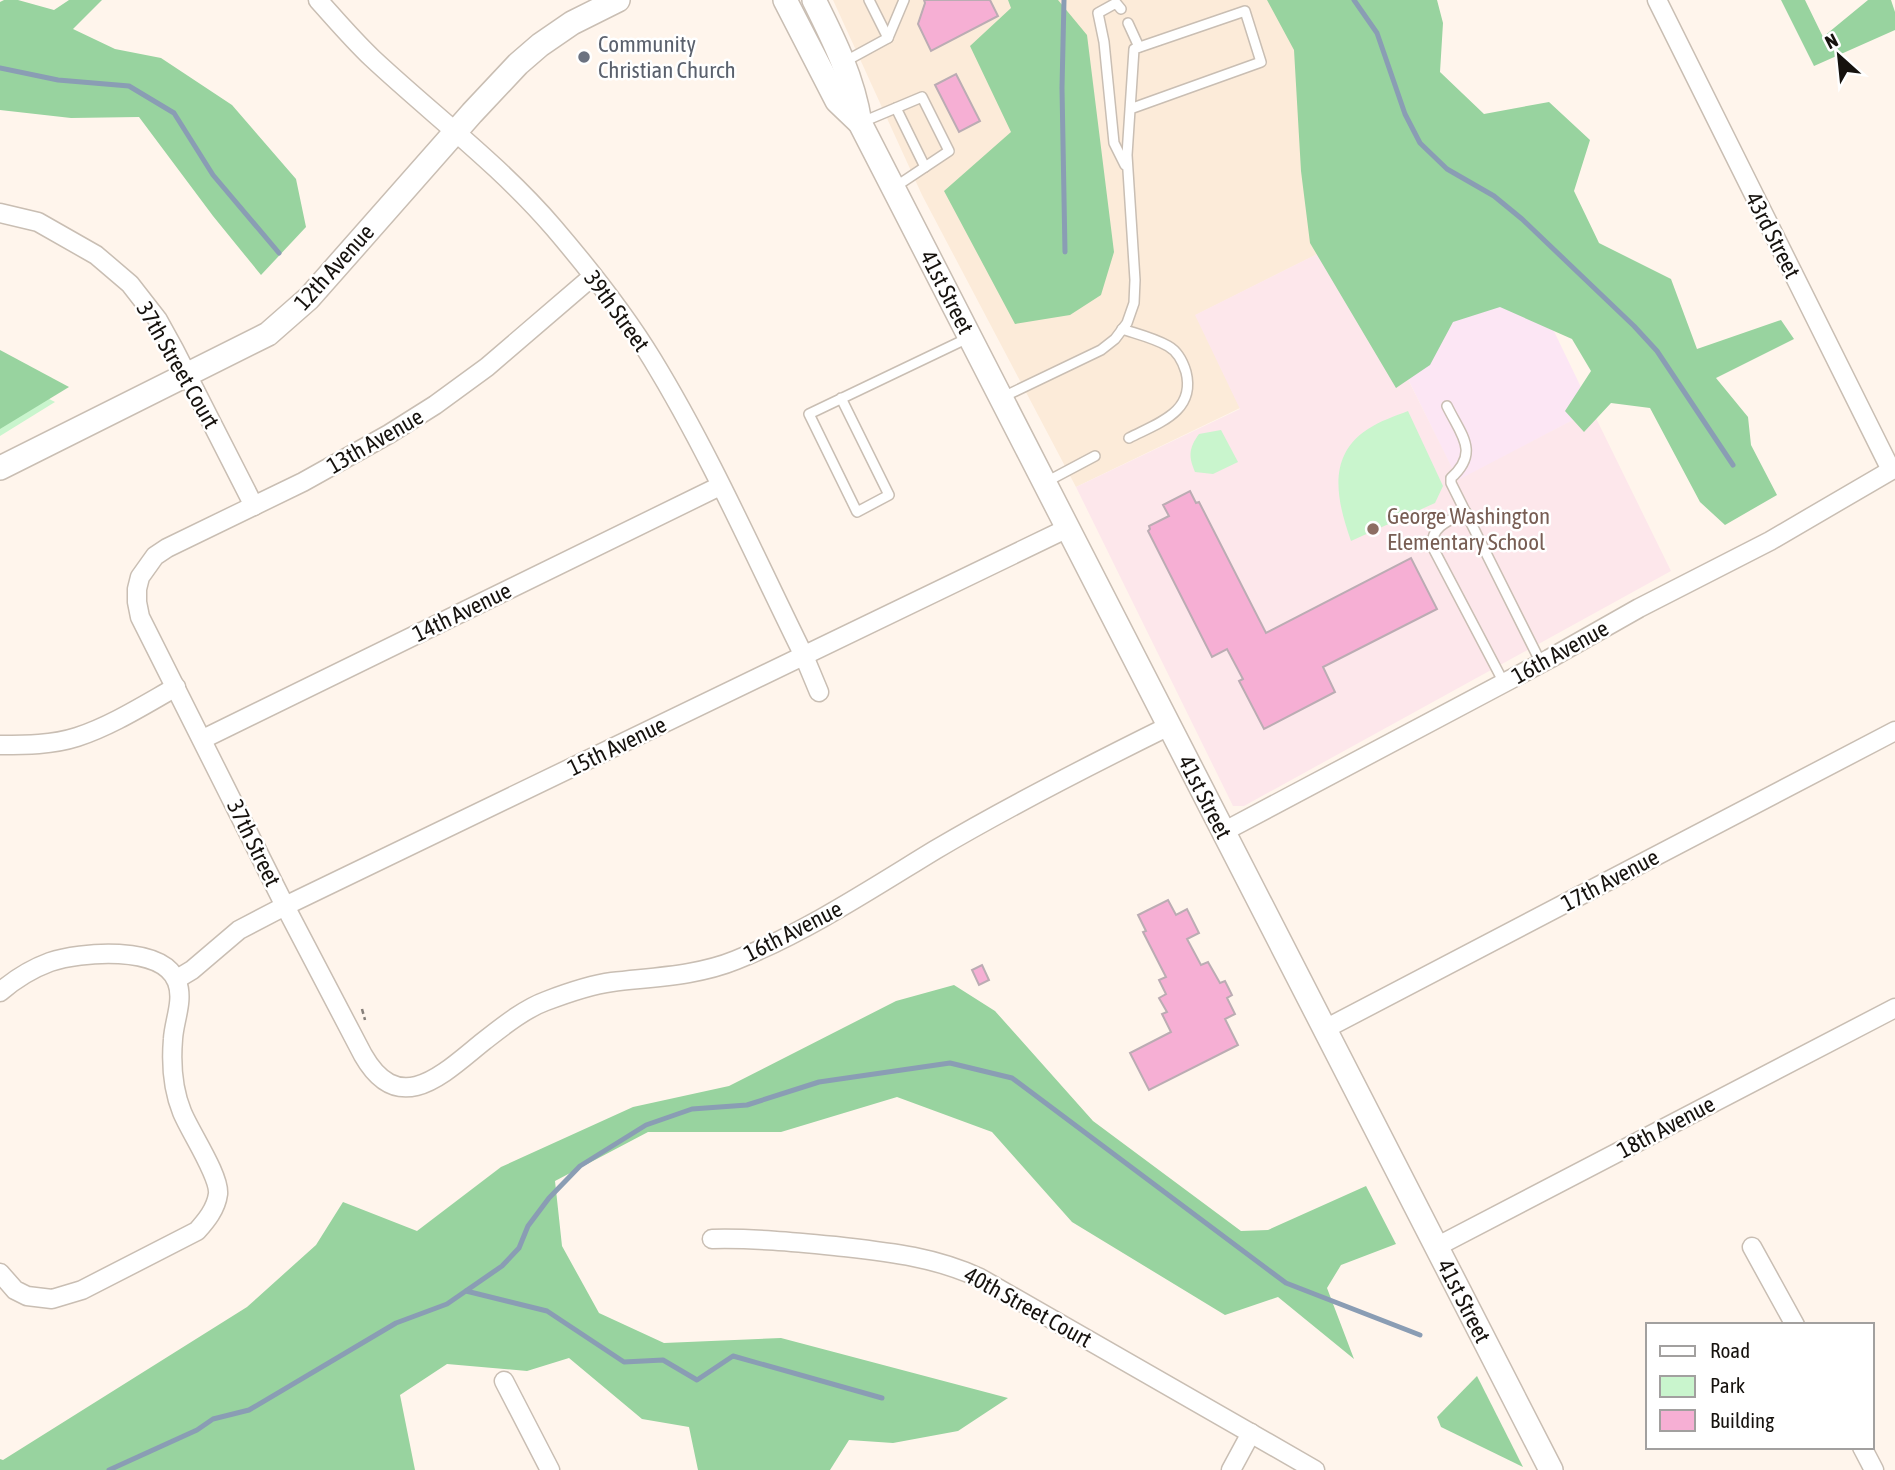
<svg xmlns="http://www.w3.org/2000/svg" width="1895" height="1470" font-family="'Asap Condensed',sans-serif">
<rect width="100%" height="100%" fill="#fff5ec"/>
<path fill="#fcebd9" d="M833,0H1387L1477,174L1196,315L1240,408L1076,487L922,195Z"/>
<path fill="#fce6f4" d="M1519,259L1592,410L1458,481L1384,330Z"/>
<path fill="#fde7eb" d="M1477,174L1384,331L1458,480L1592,410L1671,571L1244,806H1233L1076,487L1240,409L1195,315Z"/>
<g fill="#c9f5cd">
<path d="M0,374L55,402L0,436Z"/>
<path d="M1408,411L1443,486L1435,503L1351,541C1337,501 1326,456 1368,429C1380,421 1395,416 1408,411Z"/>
<path d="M1221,430L1238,462L1213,474L1195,472C1188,456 1189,448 1199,434Z"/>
</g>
<g fill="#98d39f">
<path d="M4,0H18L54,10L69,0H102L73,29L115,49L161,58L232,105L296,179L306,227L261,275L213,216L139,117L71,118L0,110V2Z"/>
<path d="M1008,0H1058L1087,35L1114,252L1101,295L1070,315L1015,324L944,191L1011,132L970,46L1011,8Z"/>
<path d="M1267,0H1437L1443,23L1440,72L1484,114L1549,102L1590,140L1574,191L1599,243L1671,279L1697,349L1781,320L1794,339L1716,378L1748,417L1751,445L1777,495L1725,525L1700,502L1650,408L1611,403L1584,432L1565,411L1591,371L1572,339L1500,307L1453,322L1430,365L1396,388L1310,243L1301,171L1294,50Z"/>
<path d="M1781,0H1805L1823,37L1868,0H1891L1895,12V30L1814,66Z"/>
<path d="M0,350L69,387L0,429Z"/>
<path d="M954,985L995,1011L1093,1121L1241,1231L1268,1230L1366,1186L1396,1244L1341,1265L1327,1288L1354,1359L1278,1297L1225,1315L1072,1222L992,1132L897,1097L781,1132H648L555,1181L562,1246L599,1313L664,1343L781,1338L1008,1398L958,1431L893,1443L849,1440L830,1470H698L689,1427L642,1419L569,1358L527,1371L447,1364L400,1395L415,1470H0V1459L3,1460L247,1307L316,1245L343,1202L417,1231L501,1167L633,1107L729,1086L896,1001Z"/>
<path d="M1477,1376L1523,1467L1441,1427L1437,1417Z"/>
</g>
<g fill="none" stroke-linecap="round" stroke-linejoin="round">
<g stroke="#8a9db4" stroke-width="5">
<path d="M1064,0L1062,88L1065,252"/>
<path d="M1354,0L1377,33L1405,114L1420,143L1447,169L1494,196L1522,219L1634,326L1657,351L1733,465"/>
<path d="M0,68L58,80L129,86L174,113L213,175L279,253"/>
<path d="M466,1291L547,1311L624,1362L663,1360L697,1380L733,1356L882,1398"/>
<path d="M109,1470L197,1430L213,1419L249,1410L396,1323L447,1304L502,1266L519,1248L528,1226L549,1198L580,1166L646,1125L692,1109L747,1105L819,1082L950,1063L1012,1078L1286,1283L1420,1335"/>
</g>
</g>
<g fill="#f6afd4" stroke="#bbacb3" stroke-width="2">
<path d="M924,0H990L998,16L931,51L918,24L925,3Z"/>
<path d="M956,74L980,121L959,132L935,85Z"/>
<path d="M1190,491L1196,503L1199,502L1266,633L1411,558L1437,609L1323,667L1335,692L1264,729L1239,681L1243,679L1227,649L1212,657L1148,531L1150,529L1149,526L1169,516L1163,505Z"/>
<path d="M1168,900L1176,915L1187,909L1199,933L1187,939L1201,965L1208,962L1220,983L1225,981L1232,995L1227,998L1235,1014L1225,1019L1238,1045L1149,1090L1130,1053L1171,1032L1162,1014L1167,1012L1159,998L1166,994L1159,980L1166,977L1143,932L1146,931L1138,915Z"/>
<path d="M982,965L989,980L979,985L972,970Z"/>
</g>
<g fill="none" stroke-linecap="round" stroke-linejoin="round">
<g stroke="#c9beb3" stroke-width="12">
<g id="service">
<path d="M869,0L888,38"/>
<path d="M1121,9L1116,3L1098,13L1104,42L1114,143L1125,165"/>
<path d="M1128,23L1139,47"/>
<path d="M844,62L888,38L904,0"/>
<path d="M896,108L925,167"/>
<path d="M860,123L922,97L949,151L895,187"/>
<path d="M1122,329C1137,334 1154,338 1168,346C1177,351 1183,362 1186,372C1196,412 1158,423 1129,438"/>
<path d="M1003,397L1101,350L1115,339L1127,323L1134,303L1135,280L1127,155L1134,49L1245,11L1261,62L1130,109"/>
<path d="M841,398L889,495L857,512L809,414L968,338"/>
<path d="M1447,406C1461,435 1480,452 1451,478V483L1541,663"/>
<path d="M1046,482L1095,456"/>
<path d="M1466,512C1450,520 1431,526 1432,546L1504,683"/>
</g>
</g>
<g stroke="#c9beb3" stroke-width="21">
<g id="minor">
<path d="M318,0C336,20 353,40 372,58C433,115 500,165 554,228C589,269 624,313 652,359C710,454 755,557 804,656L819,692"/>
<path d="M1657,0L1891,470"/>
<path d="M0,213L38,222L96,255L130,284L158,320L174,349L254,506"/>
<path d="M593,276L487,367L435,405L389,434L303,482L167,548L155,556L140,577L137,589V602L140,617L285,906L363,1055C400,1120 445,1072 484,1041C502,1027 524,1009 546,1001C567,993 589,985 612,982C653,977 697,976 736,960C806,932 871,889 935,850C1011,805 1090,765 1169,726"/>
<path d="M203,739L720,486"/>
<path d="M0,745C26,745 52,745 77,737C111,726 144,705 176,687"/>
<path d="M1223,832L1549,659L1639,608L1770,541L1895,468"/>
<path d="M177,979L192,970L239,930L285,906L1068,528"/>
<path d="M0,992C15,979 31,969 50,962C79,952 163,944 177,982C184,1000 174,1021 173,1039C171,1063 173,1090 182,1112C190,1132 220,1176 218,1194C216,1209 206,1221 197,1231L82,1290L52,1299L27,1296L15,1290L0,1273"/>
<path d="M1325,1029L1895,731"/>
<path d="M712,1239C753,1238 794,1242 835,1246C887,1252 932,1256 980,1278L1315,1470"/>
<path d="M1436,1247L1895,1008"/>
<path d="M1752,1247L1795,1325"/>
<path d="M504,1381L550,1470"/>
<path d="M1862,1447L1874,1470"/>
<path d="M1231,1470L1251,1433"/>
</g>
</g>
<g stroke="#c9beb3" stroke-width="26">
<g id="tertiary">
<path d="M785,0L837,101L860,123L1551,1470"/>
<path d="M814,0C834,40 853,78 860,123"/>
<path d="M0,468L268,334L309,298L472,113L518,64L540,45L572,23L618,0"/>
</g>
</g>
<path stroke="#867f79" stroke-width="2.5" stroke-dasharray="5 3.5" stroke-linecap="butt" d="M362,1009L365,1020"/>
<use href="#service" stroke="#fff" stroke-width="9"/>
<use href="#minor" stroke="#fff" stroke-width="18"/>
<use href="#tertiary" stroke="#fff" stroke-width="23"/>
</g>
<circle fill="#6b7280" stroke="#fff" stroke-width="2.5" cx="584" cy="57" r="7"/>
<circle fill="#8d6e63" stroke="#fff" stroke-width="2.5" cx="1373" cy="529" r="7"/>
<g text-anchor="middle" stroke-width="5" stroke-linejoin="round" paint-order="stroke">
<g font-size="23" fill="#5b616d" stroke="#fff" text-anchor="start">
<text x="598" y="52">Community<tspan x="598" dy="26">Christian Church</tspan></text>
</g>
<g font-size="23" fill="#16120e" stroke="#fff">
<text transform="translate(1773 235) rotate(63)" y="8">43rd Street</text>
<text transform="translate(334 267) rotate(-48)" y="8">12th Avenue</text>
<text transform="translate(947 292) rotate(63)" y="8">41st Street</text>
<text transform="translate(617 311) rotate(54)" y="8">39th Street</text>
<text transform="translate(178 365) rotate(60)" y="8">37th Street Court</text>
<text transform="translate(375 441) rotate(-30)" y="8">13th Avenue</text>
<text transform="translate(462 612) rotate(-26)" y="8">14th Avenue</text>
<text transform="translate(1560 652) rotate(-29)" y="8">16th Avenue</text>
<text transform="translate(617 746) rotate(-26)" y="8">15th Avenue</text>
<text transform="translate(1205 797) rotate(63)" y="8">41st Street</text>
<text transform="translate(254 843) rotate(64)" y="8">37th Street</text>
<text transform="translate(1610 880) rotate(-28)" y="8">17th Avenue</text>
<text transform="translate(793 931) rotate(-27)" y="8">16th Avenue</text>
<text transform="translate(1666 1127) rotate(-28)" y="8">18th Avenue</text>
<text transform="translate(1464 1301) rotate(63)" y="8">41st Street</text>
<text transform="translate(1028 1307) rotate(29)" y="8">40th Street Court</text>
</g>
<g font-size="23" fill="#785e54" stroke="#fff" text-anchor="start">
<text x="1387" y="524">George Washington<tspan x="1387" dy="26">Elementary School</tspan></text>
</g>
</g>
<rect x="1646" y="1323" width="228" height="126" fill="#ffffff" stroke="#a2a09f" stroke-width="2"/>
<rect x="1660" y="1346" width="35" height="10" fill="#ffffff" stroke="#a2a09f" stroke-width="2"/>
<text x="1710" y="1358" font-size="21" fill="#16120e">Road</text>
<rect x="1660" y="1376" width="35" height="21" fill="#c9f5cd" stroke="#a2a09f" stroke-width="2"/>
<text x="1710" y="1393" font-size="21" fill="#16120e">Park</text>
<rect x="1660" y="1410" width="35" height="21" fill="#f6afd4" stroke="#a2a09f" stroke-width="2"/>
<text x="1710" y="1428" font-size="21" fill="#16120e">Building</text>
<g transform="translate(1839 56) rotate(333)" stroke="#ffffff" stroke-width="5" paint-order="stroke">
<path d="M0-5L12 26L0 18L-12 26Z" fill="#16120e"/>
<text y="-10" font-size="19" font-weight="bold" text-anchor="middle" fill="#16120e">N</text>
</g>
</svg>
